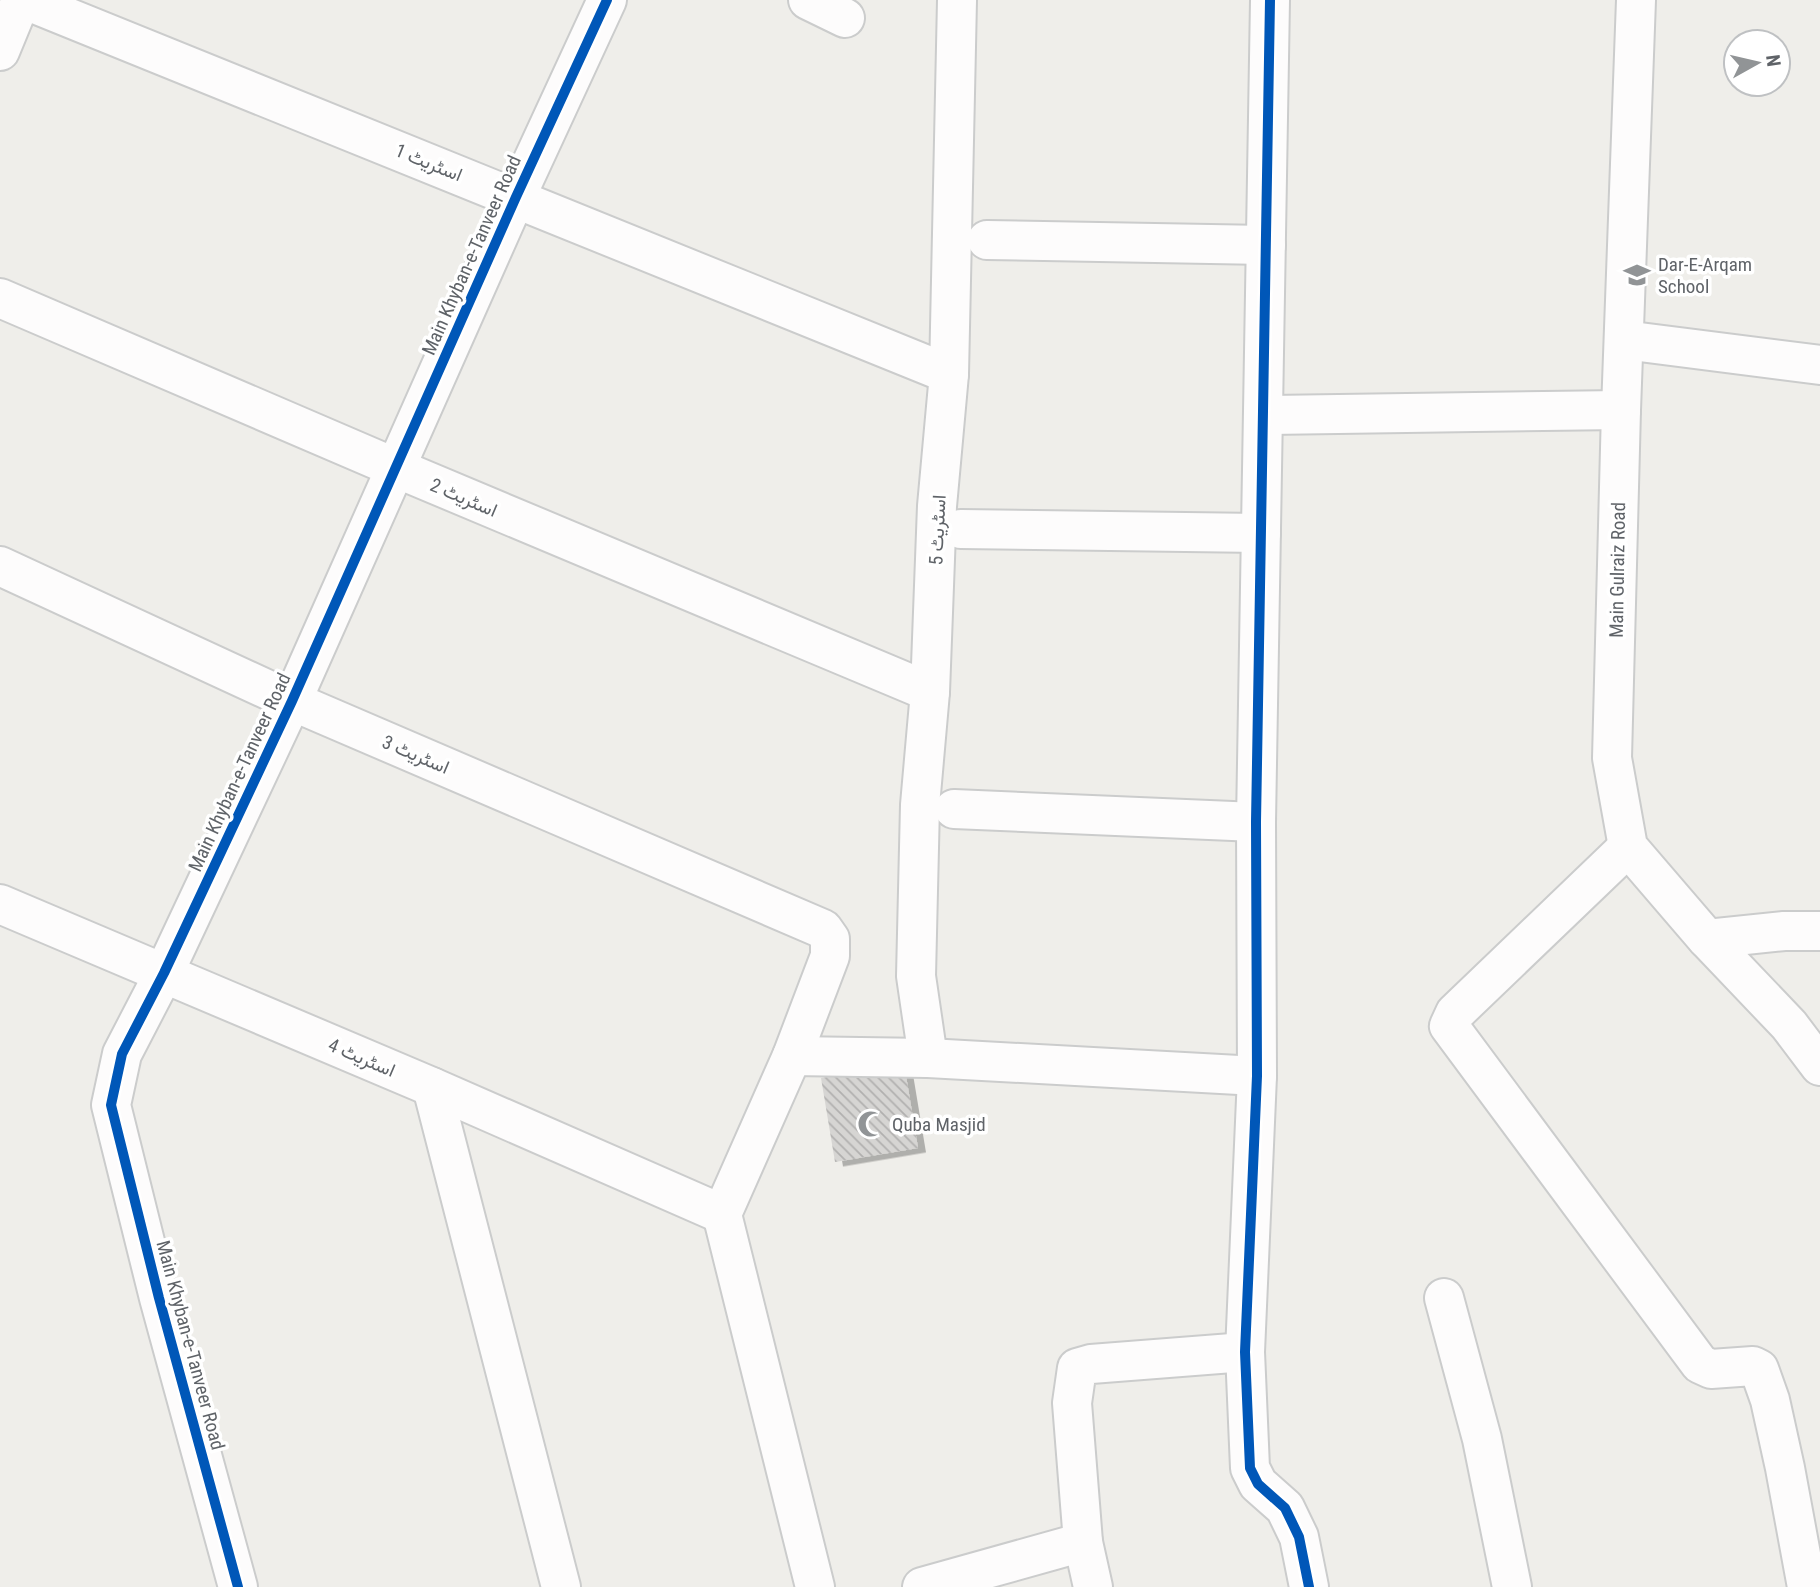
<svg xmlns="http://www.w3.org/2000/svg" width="1820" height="1587" font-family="'Roboto Condensed',Vazirmatn,sans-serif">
<defs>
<pattern id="building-back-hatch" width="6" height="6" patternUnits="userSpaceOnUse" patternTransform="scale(1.75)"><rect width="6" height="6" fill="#d6d5d3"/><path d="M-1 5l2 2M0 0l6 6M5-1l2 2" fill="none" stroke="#b1b0af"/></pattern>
<filter id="shadow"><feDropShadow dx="8" dy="4.5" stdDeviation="0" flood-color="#0004"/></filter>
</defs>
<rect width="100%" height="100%" fill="#efeeea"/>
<path fill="url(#building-back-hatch)" filter="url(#shadow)" d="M904,1064L918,1148L835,1162L821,1078Z"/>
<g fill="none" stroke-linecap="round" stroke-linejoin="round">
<g stroke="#cbcccc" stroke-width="42">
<g id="minor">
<path d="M25,0L949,374"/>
<path d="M808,0L845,18"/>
<path d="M1270,0L1256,822L1257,1076L1245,1352L1250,1468L1258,1484L1285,1508L1299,1537L1309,1587"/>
<path d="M1636,0L1621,410L1612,758L1628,847L1707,939L1789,1025L1820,1066"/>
<path d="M0,51L21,0"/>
<path d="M987,240L1266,245"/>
<path d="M0,298L396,468L930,692"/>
<path d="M1624,340L1820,365"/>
<path d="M1263,415L1621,410"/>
<path d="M961,529L1261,533"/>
<path d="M0,566L292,701L823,929L830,939V956L792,1056L722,1214L815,1587"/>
<path d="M954,809L1256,822"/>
<path d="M1628,847L1455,1013L1449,1026L1700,1364L1711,1369L1753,1366L1759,1369L1770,1400L1785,1468L1807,1587"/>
<path d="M0,904L432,1087L722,1214"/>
<path d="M1707,939L1784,931H1820"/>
<path d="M792,1056L928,1058L1257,1076"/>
<path d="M928,1058L916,976L920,805L930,692L937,506L949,374L957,0"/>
<path d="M432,1087L561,1587"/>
<path d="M1444,1298L1482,1439L1512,1587"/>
<path d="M238,1587L159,1298L111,1105L122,1054L164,973L292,701L516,197L607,0"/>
<path d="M922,1587L1083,1542"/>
<path d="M1093,1587L1083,1542L1072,1403L1077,1368L1091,1364L1245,1352"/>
</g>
</g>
<use href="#minor" stroke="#fdfcfc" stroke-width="38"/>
<g stroke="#fff" stroke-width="15">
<g id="cycleway">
<path d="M1270,0L1256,822L1257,1076L1245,1352L1250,1468L1258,1484L1285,1508L1299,1537L1309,1587"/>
<path d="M238,1587L159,1298L111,1105L122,1054L164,973L292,701L516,197L607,0"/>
</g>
</g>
<use href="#cycleway" stroke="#0057b8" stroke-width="10"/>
</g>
<defs>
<g id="school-bare" transform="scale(2.1)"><path d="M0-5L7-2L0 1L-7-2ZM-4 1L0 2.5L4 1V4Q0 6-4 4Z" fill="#919496" stroke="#fff" stroke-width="2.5" paint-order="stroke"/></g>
<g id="mosque-bare" transform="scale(2.1)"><path d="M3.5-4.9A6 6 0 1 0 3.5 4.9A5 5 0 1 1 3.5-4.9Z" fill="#919496" stroke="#fff" stroke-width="2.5" paint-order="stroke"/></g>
</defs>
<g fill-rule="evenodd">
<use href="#school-bare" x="1637" y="275"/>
<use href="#mosque-bare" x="871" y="1124"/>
</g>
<g text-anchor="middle" stroke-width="7" stroke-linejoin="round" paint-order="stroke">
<g font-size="19" fill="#5f6368" stroke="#fff">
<text transform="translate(429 162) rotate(22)" y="7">اسٹریٹ 1</text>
<text transform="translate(471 255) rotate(-66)" y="7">Main Khyban-e-Tanveer Road</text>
<text transform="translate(464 497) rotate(23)" y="7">اسٹریٹ 2</text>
<text transform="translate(937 530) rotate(-87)" y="7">اسٹریٹ 5</text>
<text transform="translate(1617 570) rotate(-89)" y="7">Main Gulraiz Road</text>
<text transform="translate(416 754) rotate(23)" y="7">اسٹریٹ 3</text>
<text transform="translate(239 772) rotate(-65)" y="7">Main Khyban-e-Tanveer Road</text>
<text transform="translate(362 1057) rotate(23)" y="7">اسٹریٹ 4</text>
<text transform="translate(191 1345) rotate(75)" y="7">Main Khyban-e-Tanveer Road</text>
</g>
<g font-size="19" fill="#5f6368" stroke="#fff" text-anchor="start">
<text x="1658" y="271">Dar-E-Arqam<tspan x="1658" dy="22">School</tspan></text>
<text x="892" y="1131">Quba Masjid</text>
</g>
</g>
<g transform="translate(1757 63) rotate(82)"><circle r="33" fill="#ffffff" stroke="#bfc1c3" stroke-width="2"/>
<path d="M0-5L12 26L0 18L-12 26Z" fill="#919496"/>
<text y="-10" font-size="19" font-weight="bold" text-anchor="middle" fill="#5f6368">N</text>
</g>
</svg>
